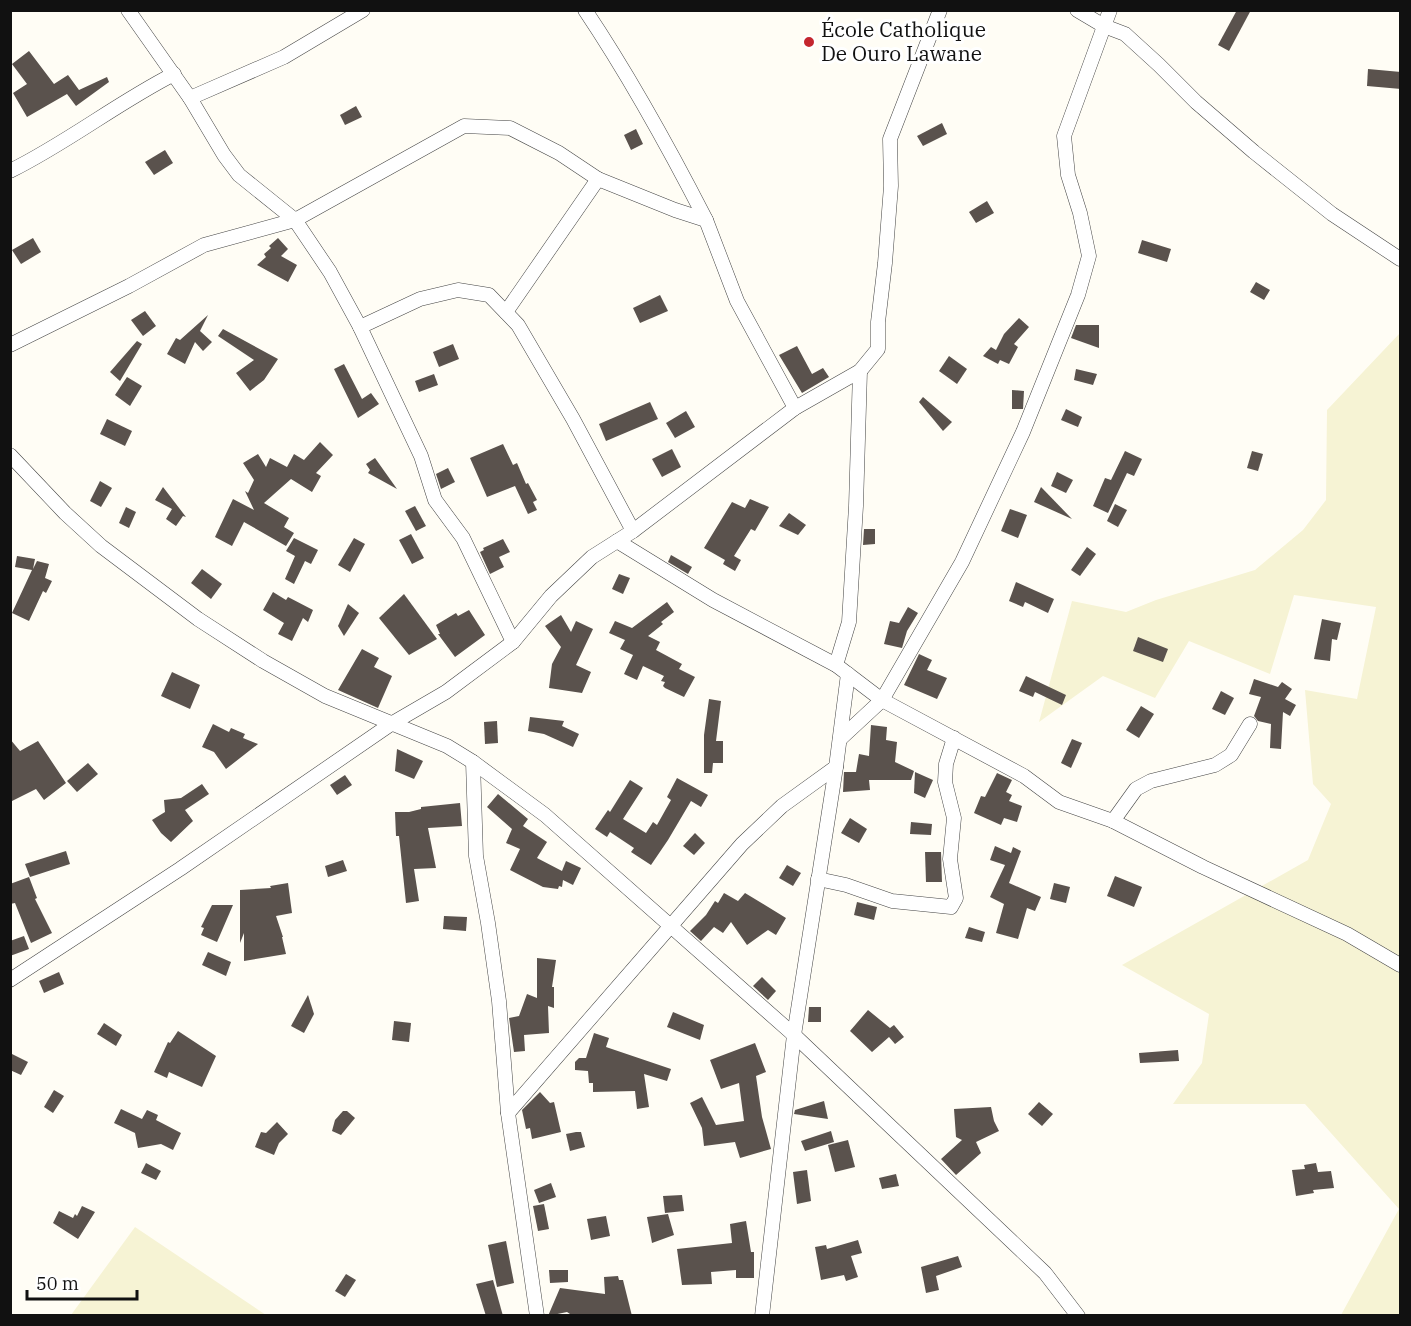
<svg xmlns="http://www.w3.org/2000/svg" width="1411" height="1326" font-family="'IBM Plex Serif',serif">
<rect width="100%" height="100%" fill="#fffdf5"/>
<g fill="#f6f3d4">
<path d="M1400,333V1315H1341L1399,1209L1305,1104H1173L1202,1063L1209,1014L1122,965L1308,860L1331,804L1313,784L1305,690L1357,699L1376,607L1294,595L1270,674L1189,641L1155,698L1103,676L1039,722L1072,601L1126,612L1156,600L1255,570L1303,530L1326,500L1327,410Z"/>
<path d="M135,1227L266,1315H71Z"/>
</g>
<g fill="#5a524d">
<path d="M1237,10H1251L1229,51L1218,45Z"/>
<path d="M29,51L54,84L68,75L79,90L107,77L109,82L76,106L67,94L27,117L13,93L27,84L12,64Z"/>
<path d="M1368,69L1401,72V89L1367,86Z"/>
<path d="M356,106L362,117L345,125L340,115Z"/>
<path d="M942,123L947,134L923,146L917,136Z"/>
<path d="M636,129L643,144L631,150L624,135Z"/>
<path d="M165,150L173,163L154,175L145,162Z"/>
<path d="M987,201L994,213L976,223L969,212Z"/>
<path d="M33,238L41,252L21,264L12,250Z"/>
<path d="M278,238L288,249L281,256L297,265L288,282L257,265L266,257L264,254L271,248L269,246Z"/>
<path d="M1142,240L1171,249L1167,262L1138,253Z"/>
<path d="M1256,282L1270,290L1264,300L1250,292Z"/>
<path d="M660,295L668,311L640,323L633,308Z"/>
<path d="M145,311L156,326L143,336L131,320Z"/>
<path d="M208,315L200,331L212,342L203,351L195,342L185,364L167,354L176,338L180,340Z"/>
<path d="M1019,318L1029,327L1014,344L1018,347L1009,364L1000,360L998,364L983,356L991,347L996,350L1004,334Z"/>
<path d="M1076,325H1099V348L1071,338Z"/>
<path d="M223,329L278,359L264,380L250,391L236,373L254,360L218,336Z"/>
<path d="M137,341L142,344L120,381L110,372Z"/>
<path d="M453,344L459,359L439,367L433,352Z"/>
<path d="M797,346L812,374L823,368L829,377L802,393L779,355Z"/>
<path d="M949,356L967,369L957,384L939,371Z"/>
<path d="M344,364L362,399L371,393L379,404L358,418L334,369Z"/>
<path d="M1076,369L1097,374L1093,385L1074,380Z"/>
<path d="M434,374L438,385L419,392L415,381Z"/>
<path d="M127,377L142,386L130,406L115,395Z"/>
<path d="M1012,390L1024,391L1023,409H1012Z"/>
<path d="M923,397L952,422L943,431L919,402Z"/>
<path d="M650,402L658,419L606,441L599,424Z"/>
<path d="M1066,409L1082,417L1078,427L1061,420Z"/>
<path d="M686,411L695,427L675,438L666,423Z"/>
<path d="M107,419L132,431L125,446L100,434Z"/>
<path d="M320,442L333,455L316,473L321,476L312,492L291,479L264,503L289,518L284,527L294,533L286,546L244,522L232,546L215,537L233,499L254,510L245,491L248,493L254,480L243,463L258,454L266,467L270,458L287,467L294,454L304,460Z"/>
<path d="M503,444L513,465L517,463L526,484L528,483L537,500L533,502L537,510L528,514L515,486L487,497L470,458Z"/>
<path d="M672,449L681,467L662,477L652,459Z"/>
<path d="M1125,451L1142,459L1134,476L1127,473L1108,513L1093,506L1105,478L1111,480Z"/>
<path d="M1252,451L1263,454L1258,471L1247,468Z"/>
<path d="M375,458L397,489L368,473L370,470L366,464Z"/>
<path d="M448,468L455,482L441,489L436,474Z"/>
<path d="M1057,472L1073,480L1066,493L1051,486Z"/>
<path d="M100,481L112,488L101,507L90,501Z"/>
<path d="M163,487L186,517L183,516L176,526L166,519L172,509L155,500Z"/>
<path d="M1041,487L1072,519L1034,502Z"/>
<path d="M750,499L769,507L755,531L751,529L734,556L741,560L735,571L723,564L725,560L704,548L732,502L745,508Z"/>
<path d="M1115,504L1127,510L1118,527L1107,521Z"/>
<path d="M415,506L426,526L416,531L405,511Z"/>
<path d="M126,507L136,512L129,528L119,523Z"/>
<path d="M1010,509L1027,515L1018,538L1001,531Z"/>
<path d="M789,513L806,525L798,535L779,526Z"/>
<path d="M864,529H875V544L863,545Z"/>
<path d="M411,534L424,558L412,564L399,540Z"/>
<path d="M294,538L318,550L311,564L305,561L294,584L285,579L295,556L286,551Z"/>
<path d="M354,538L365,544L350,572L338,565Z"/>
<path d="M503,539L510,552L499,557L504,567L490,574L480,552L484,550L483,548Z"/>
<path d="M1087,547L1096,554L1080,576L1071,570Z"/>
<path d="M671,555L692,567L688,574L668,562Z"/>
<path d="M17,556L35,559L33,569L37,561L49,564L45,578L52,581L46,593L43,591L29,621L12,613L32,570L15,567Z"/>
<path d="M202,569L222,584L211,599L191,583Z"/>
<path d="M619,574L630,578L623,594L612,589Z"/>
<path d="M1016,582L1054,599L1048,613L1025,602L1023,607L1009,601Z"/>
<path d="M273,592L286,600L288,597L313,610L308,622L303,618L292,641L278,634L284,623L263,610Z"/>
<path d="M404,594L437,639L409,655L379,618Z"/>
<path d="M667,602L674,612L661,622L663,624L648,636L660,642L656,650L682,664L679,669L695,677L684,697L665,688L663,686L665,682L661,681L664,676L643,666L637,680L624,674L633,655L620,649L625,640L609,633L615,621L632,628Z"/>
<path d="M348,604L359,613L344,636L338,626Z"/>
<path d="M908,607L918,613L907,631L902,648L884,644L890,621L899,623Z"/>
<path d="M469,610L485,635L455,657L438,634H440L436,625L456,613L458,616Z"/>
<path d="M561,615L571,632L576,621L593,629L576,665L591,672L582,693L549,688L552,664L561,647L545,626Z"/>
<path d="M1322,619L1341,623L1337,640L1332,639L1330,661L1314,659Z"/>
<path d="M1138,637L1168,649L1163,662L1133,651Z"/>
<path d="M362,649L379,658L374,667L392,676L378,708L338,690Z"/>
<path d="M919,654L932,660L927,670L947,678L937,699L904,685Z"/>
<path d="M172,672L200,685L190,709L161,696Z"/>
<path d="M1026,676L1066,695L1062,705L1035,692L1033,697L1019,691Z"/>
<path d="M1254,679L1278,687L1282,682L1292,689L1285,699L1296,705L1290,716L1283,712L1281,749L1270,748L1271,724L1258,721L1254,716L1261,697L1249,694Z"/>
<path d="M1221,691L1234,698L1225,715L1212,709Z"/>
<path d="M709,699L721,701L716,741H723V763H713L712,773H704V735Z"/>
<path d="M1141,706L1154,714L1139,738L1126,730Z"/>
<path d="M530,717L564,721L562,726L579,734L573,747L544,734L528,731Z"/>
<path d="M497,721L498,743L485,744L484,722Z"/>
<path d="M213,724L229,732L231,728L245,734L243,738L258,744L226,769L214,752L202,747Z"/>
<path d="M871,725L887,727L886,740L897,742L895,762L914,771L911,780H869L870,790L843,792L844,772H856L859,754L869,756Z"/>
<path d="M10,739L20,751L38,741L66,783L44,800L36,789L10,802Z"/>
<path d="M1072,739L1082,743L1071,768L1061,763Z"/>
<path d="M397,749L423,761L414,779L395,771Z"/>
<path d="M88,763L98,774L77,792L67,781Z"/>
<path d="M915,772L933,780L925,798L914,793Z"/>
<path d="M997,773L1012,780L1006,792L1012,795L1009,801L1022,806L1017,822L1004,818L1001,825L974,813L981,796L985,797Z"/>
<path d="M345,775L352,785L337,795L330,785Z"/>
<path d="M677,778L708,795L701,807L691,801L668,840L651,865L631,852L634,848L610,832L607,837L595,829L608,810L610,812L630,780L643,788L623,819L646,833L653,822L657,825L671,800L667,797Z"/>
<path d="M202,784L209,794L185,810L193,821L171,842L161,833L152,820L165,812L164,800L181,798Z"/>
<path d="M498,794L528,819L523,826L547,842L537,858L562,871L566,861L581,868L573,885L563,880L562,887L559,886L558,889L543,887L510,870L520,849L506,843L512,829L487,807Z"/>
<path d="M460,803L462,826L428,828L436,868L414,869L419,901L406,903L399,836H396L395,812H409L421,809V807Z"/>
<path d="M850,818L867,829L859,843L841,833Z"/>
<path d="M911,822L932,824L931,835L910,834Z"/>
<path d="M695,833L705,843L694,855L683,846Z"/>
<path d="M995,846L1011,853L1013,847L1021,851L1009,883L1041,897L1035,911L1027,908L1018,939L996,933L1004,904L990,897L1005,865L990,860Z"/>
<path d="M66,851L70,864L30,877L25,864Z"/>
<path d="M925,852H941L942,882H926Z"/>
<path d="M343,860L347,871L328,877L325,866Z"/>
<path d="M787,865L801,873L793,886L779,878Z"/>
<path d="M1115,876L1142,887L1134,907L1107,896Z"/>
<path d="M29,877L37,898L35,899L52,933L31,943L15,903L10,904V884Z"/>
<path d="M288,883L292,913L276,916L283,937H282L286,954L244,961V933L240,943V890L271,888L270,886Z"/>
<path d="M1054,883L1070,887L1066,903L1050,899Z"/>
<path d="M724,893L738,901L745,893L786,918L776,935L768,930L747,945L731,922L723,933L714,927L701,941L690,931L706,915L715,901L718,903Z"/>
<path d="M857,902L877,907L874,920L854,915Z"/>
<path d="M212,905H233L217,942L201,935L204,928L201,927Z"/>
<path d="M444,916L467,917L466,931L443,929Z"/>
<path d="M969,927L985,932L982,942L965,938Z"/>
<path d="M24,936L29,949L10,956V941Z"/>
<path d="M208,952L231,962L226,976L202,965Z"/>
<path d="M537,958L556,960L552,987H554V1008L548,1006L549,1033L524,1035L525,1051L514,1052L509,1018L519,1016L527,994L537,998Z"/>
<path d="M59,972L64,984L44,993L39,981Z"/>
<path d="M762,977L776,991L768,1000L753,986Z"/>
<path d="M308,995L314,1014L304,1033L291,1026Z"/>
<path d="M809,1007H821V1022H808Z"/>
<path d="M868,1010L890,1028L894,1025L904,1037L895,1044L889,1037L872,1052L850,1031Z"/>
<path d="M673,1012L704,1025L700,1040L667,1027Z"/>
<path d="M394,1021L411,1023L409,1042L392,1040Z"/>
<path d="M104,1023L122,1035L116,1046L97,1034Z"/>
<path d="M178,1031L216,1056L202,1087L169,1072L167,1078L154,1072L168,1042L170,1043Z"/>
<path d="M594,1033L609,1038L606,1047L671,1069L667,1081L644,1074L649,1107L637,1109L635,1091L593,1092V1083H589L588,1071L575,1070V1062L579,1058H586Z"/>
<path d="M755,1043L766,1072L756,1076L762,1117L771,1149L740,1158L735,1142L704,1146L702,1128L690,1103L702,1097L716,1125L744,1121L739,1083L721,1089L710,1060Z"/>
<path d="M1178,1050L1179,1061L1140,1063L1139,1053Z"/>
<path d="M10,1053L28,1062L21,1075L10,1070Z"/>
<path d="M54,1090L64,1096L53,1113L44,1107Z"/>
<path d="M540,1092L550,1103L554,1102L561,1132L532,1139L530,1128L526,1129L522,1110Z"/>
<path d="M824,1101L828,1119L794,1114L795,1110Z"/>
<path d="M1039,1102L1053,1114L1042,1126L1028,1114Z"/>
<path d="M991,1107L994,1121L999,1131L976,1142L981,1153L956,1175L941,1159L962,1140L956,1137L954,1109Z"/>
<path d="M121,1109L142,1119L147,1110L158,1115L156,1120L181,1133L173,1150L161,1144L138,1148L135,1133L114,1123Z"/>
<path d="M343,1111H347L355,1118L341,1135L332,1131L335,1120Z"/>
<path d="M277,1122L288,1134L279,1143L274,1155L255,1147L261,1132L266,1133Z"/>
<path d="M831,1131L834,1142L805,1151L801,1141Z"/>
<path d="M576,1132H581L585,1147L570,1151L566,1134Z"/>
<path d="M848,1140L855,1167L835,1172L828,1145Z"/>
<path d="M146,1163L161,1171L156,1180L141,1173Z"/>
<path d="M1316,1163L1318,1172L1331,1171L1334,1188L1313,1190L1314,1193L1296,1196L1292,1170L1305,1169L1304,1165Z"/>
<path d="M807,1170L811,1201L797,1204L793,1172Z"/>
<path d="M896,1174L899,1186L882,1189L879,1178Z"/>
<path d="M551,1183L556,1197L539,1203L534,1190Z"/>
<path d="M682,1195L684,1211L665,1213L663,1196Z"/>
<path d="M544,1204L549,1229L538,1231L533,1206Z"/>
<path d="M82,1206L95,1212L78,1239L53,1223L59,1211L73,1218L75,1214L77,1216Z"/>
<path d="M668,1214L674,1235L652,1243L647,1217Z"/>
<path d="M606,1216L610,1236L591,1240L587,1219Z"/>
<path d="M746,1221L751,1252H754V1278H736V1270L711,1272L712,1284L682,1285L677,1249L732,1243L730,1224Z"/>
<path d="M858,1240L862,1253L851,1256L858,1277L846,1281L844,1275L821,1280L815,1247L826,1245L827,1249Z"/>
<path d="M506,1241L514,1283L497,1287L488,1245Z"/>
<path d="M958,1256L962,1267L936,1276L939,1290L926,1293L921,1267Z"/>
<path d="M549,1270H568V1282L550,1283Z"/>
<path d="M346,1274L356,1280L345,1297L335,1291Z"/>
<path d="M618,1276L619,1280H623L632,1316H573L567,1312L548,1316L560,1288L605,1294L604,1277Z"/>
<path d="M493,1280L503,1316H486L476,1284Z"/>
</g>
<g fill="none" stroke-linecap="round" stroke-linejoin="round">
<g stroke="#444" stroke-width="15">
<g id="minor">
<path d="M128,10L190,98L224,155L239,175L295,220L330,272L360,327L421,456L435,500L463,538L513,642"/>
<path d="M585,10C630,77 669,148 706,220"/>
<path d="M1077,10L1104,26L1125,34L1159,65L1196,102L1254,152L1332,214L1400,259"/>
<path d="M190,98L284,57L363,10"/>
<path d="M10,171C67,143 117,103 174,74"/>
<path d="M506,312L598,179"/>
<path d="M360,327L420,299L458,290L489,295L518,325L573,419L633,531"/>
<path d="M10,345L129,286L204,245L295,220L464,126L510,128L559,153L598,179L675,210L706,220L737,301L795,408"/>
<path d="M10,455L65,513L101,546L198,619L263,661L325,696L447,746L473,762L545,815L794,1035L1045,1273L1078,1316"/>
<path d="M617,541L713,600L836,665L882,700L1024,776L1059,802L1113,821L1203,867L1347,934L1400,965"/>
<path d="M836,665L849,622L856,506L860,371"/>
<path d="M840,739L882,700L962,562L1023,432L1078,295L1089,256L1080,213L1068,175L1064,136L1110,10"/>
<path d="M473,762L476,856L488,923L499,1001L508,1113L537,1316"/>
<path d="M1113,821L1136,789L1151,781L1215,765L1231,755L1250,724"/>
<path d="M818,879L846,885L892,901L951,907L956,898L950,859L954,818L945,782L946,764L954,738"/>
<path d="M10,980L180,869L391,724L446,692L513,642L551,596L592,557L633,531L795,408L860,371L878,349V322L885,263L891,186L890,139L940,10"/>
<path d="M508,1113L742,844L782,806L836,767"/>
<path d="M762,1316L794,1035L836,767L848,674"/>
</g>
</g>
<use href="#minor" stroke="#fff" stroke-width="14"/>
</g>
<circle fill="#c4262e" stroke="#fff" stroke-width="2" cx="809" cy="42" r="6"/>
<g text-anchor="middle" stroke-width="6" stroke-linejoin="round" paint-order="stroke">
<g font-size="21" fill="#111" stroke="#fff" text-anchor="start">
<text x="821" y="37">École Catholique<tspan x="821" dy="24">De Ouro Lawane</tspan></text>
</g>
</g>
<rect width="1411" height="1326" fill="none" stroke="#111111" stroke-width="24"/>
<path d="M27 1290v9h110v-9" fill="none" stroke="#111111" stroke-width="3"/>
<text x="36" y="1290" font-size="18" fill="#111111" stroke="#ffffff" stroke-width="4.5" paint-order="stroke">50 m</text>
</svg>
